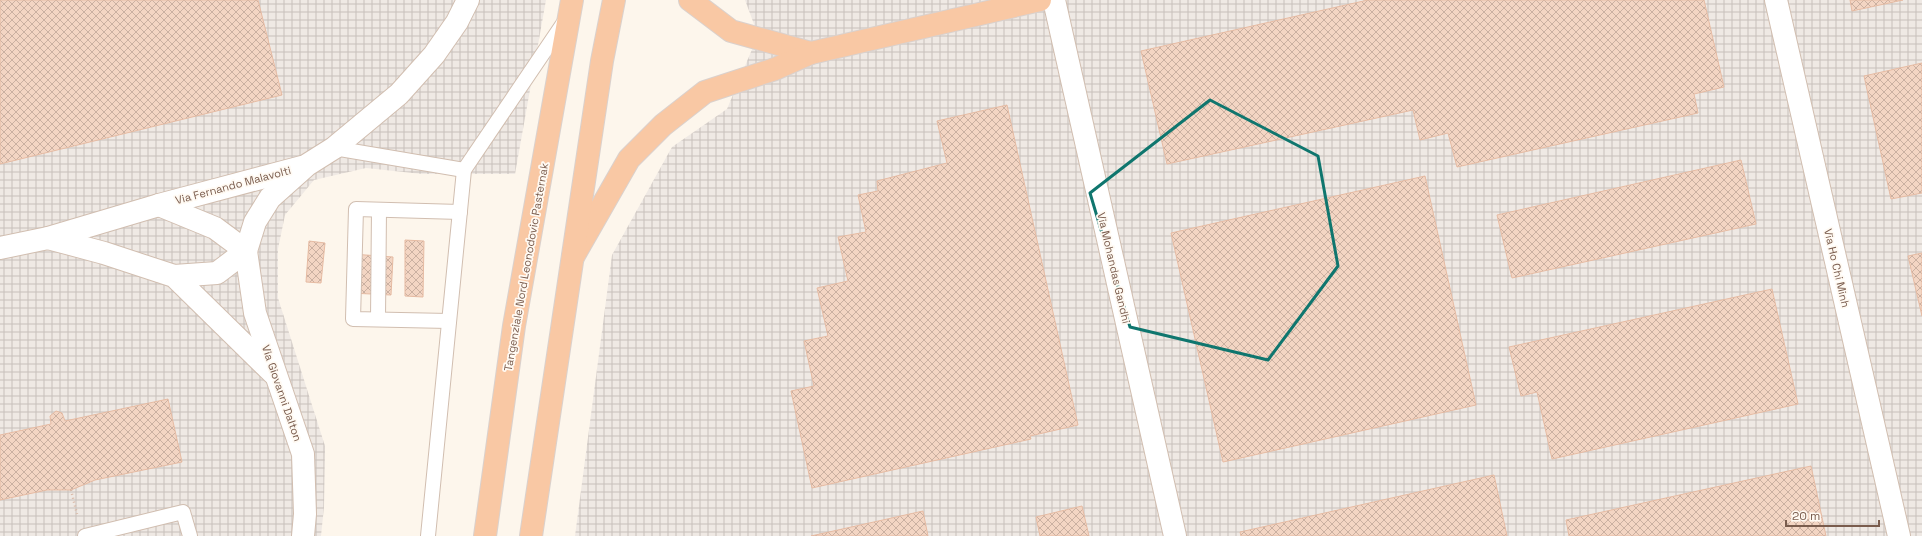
<svg xmlns="http://www.w3.org/2000/svg" width="1922" height="536" font-family="'Space Grotesk',sans-serif">
<defs>
<pattern id="industrial-grid" width="8" height="8" patternUnits="userSpaceOnUse"><rect width="8" height="8" fill="#efe9e4"/><path d="M0 4h8M4 0v8" fill="none" stroke="#c7c0bb"/></pattern>
<pattern id="building-cross-hatch" width="8" height="8" patternUnits="userSpaceOnUse"><rect width="8" height="8" fill="#f3d5c3"/><path d="M0 0l8 8M0 8l8-8" fill="none" stroke="#cab0a1"/></pattern>
</defs>
<rect width="100%" height="100%" fill="#fdf6ec"/>
<g fill="url(#industrial-grid)">
<path d="M0,0H546L515,174H422L366,168L314,180L285,215L278,249V298L325,446L324,507L321,536H0Z"/>
<path d="M745,0H1922V536H575L612,255L672,147L727,109L758,35Z"/>
</g>
<g fill="url(#building-cross-hatch)" stroke="#e6bba3">
<path d="M0,0H258L282,95L0,164Z"/>
<path d="M1368,0H1704L1724,87L1694,94L1698,113L1457,167L1448,133L1420,140L1413,110L1167,164L1141,51Z"/>
<path d="M1850,0H1903L1852,11Z"/>
<path d="M1922,63V193L1891,199L1864,76Z"/>
<path d="M1007,105L1078,425L1030,436L1031,439L812,488L791,391L814,386L804,341L828,336L817,288L848,281L838,237L866,232L858,195L878,191L877,181L947,163L937,121Z"/>
<path d="M1741,160L1756,224L1512,278L1497,215Z"/>
<path d="M1425,176L1476,405L1223,462L1171,233Z"/>
<path d="M405,240L424,241L423,297L405,296Z"/>
<path d="M309,241L325,243L321,283L306,282Z"/>
<path d="M1922,253V316L1908,256Z"/>
<path d="M352,254L393,257L391,295L351,293Z"/>
<path d="M1772,289L1798,404L1552,459L1537,392L1521,396L1509,347Z"/>
<path d="M168,399L182,462L95,480L71,490H47L0,500V435L51,424L50,416L56,411L62,413L65,421Z"/>
<path d="M1811,466L1826,536H1569L1566,520Z"/>
<path d="M1494,475L1507,536H1241L1240,532Z"/>
<path d="M1082,506L1089,536H1040L1036,517Z"/>
<path d="M923,511L928,536H811Z"/>
</g>
<g fill="none" stroke-linecap="round" stroke-linejoin="round">
<g stroke="#d1beb0" stroke-width="16">
<g id="service">
<path d="M334,148L464,170"/>
<path d="M378,319L379,210"/>
<path d="M449,321L353,319L356,209L460,212"/>
<path d="M85,536L183,512L190,536"/>
<path d="M428,536L464,170L565,21"/>
</g>
</g>
<g stroke="#d1beb0" stroke-width="24">
<g id="minor">
<path d="M1054,0L1175,536"/>
<path d="M1776,0L1899,536"/>
<path d="M159,205L215,228L246,251"/>
<path d="M48,238L104,253L174,276L273,373"/>
<path d="M0,248L48,238L159,205L302,167"/>
<path d="M246,251L255,313L303,454L305,514L303,536"/>
<path d="M174,276L217,273L246,251L255,222L270,198L307,165L334,148L399,94L434,55L457,22L468,0"/>
</g>
</g>
<g stroke="#dad1cd" stroke-width="24">
<g id="trunk">
<path d="M690,0L731,31L811,53"/>
<path d="M573,257L629,159L663,125L705,92L775,69L811,53L1040,0"/>
<path d="M485,536L514,326L572,0"/>
<path d="M531,536L602,61L614,0"/>
</g>
</g>
<path stroke="#d9b8a5" stroke-width="2.5" stroke-dasharray="1 3" stroke-linecap="butt" d="M71,490L77,514"/>
<use href="#service" stroke="#fff" stroke-width="14"/>
<use href="#minor" stroke="#fff" stroke-width="22"/>
<use href="#trunk" stroke="#f9c8a4" stroke-width="22"/>
</g>
<path fill="none" stroke="#0f766e" stroke-width="3" stroke-linejoin="round" d="M1210,100L1318,156L1338,266L1268,360L1130,327L1090,193Z"/>
<g text-anchor="middle" stroke-width="3.5" stroke-linejoin="round" paint-order="stroke">
<g font-size="11" fill="#7a5c4d" stroke="#fffaf3">
<text transform="translate(233 185) rotate(-15)" y="4">Via Fernando Malavolti</text>
<text transform="translate(526 267) rotate(-80)" y="4">Tangenziale Nord Leonodovic Pasternak</text>
<text transform="translate(1114 268) rotate(77)" y="4">Via Mohandas Gandhi</text>
<text transform="translate(1837 268) rotate(77)" y="4">Via Ho Chi Minh</text>
<text transform="translate(282 393) rotate(71)" y="4">Via Giovanni Dalton</text>
</g>
</g>
<path d="M1786 520v6h93v-6" fill="none" stroke="#7a5c4d" stroke-width="2"/>
<text x="1792" y="520" font-size="12" fill="#7a5c4d" stroke="#fffaf3" stroke-width="3" paint-order="stroke">20 m</text>
</svg>
